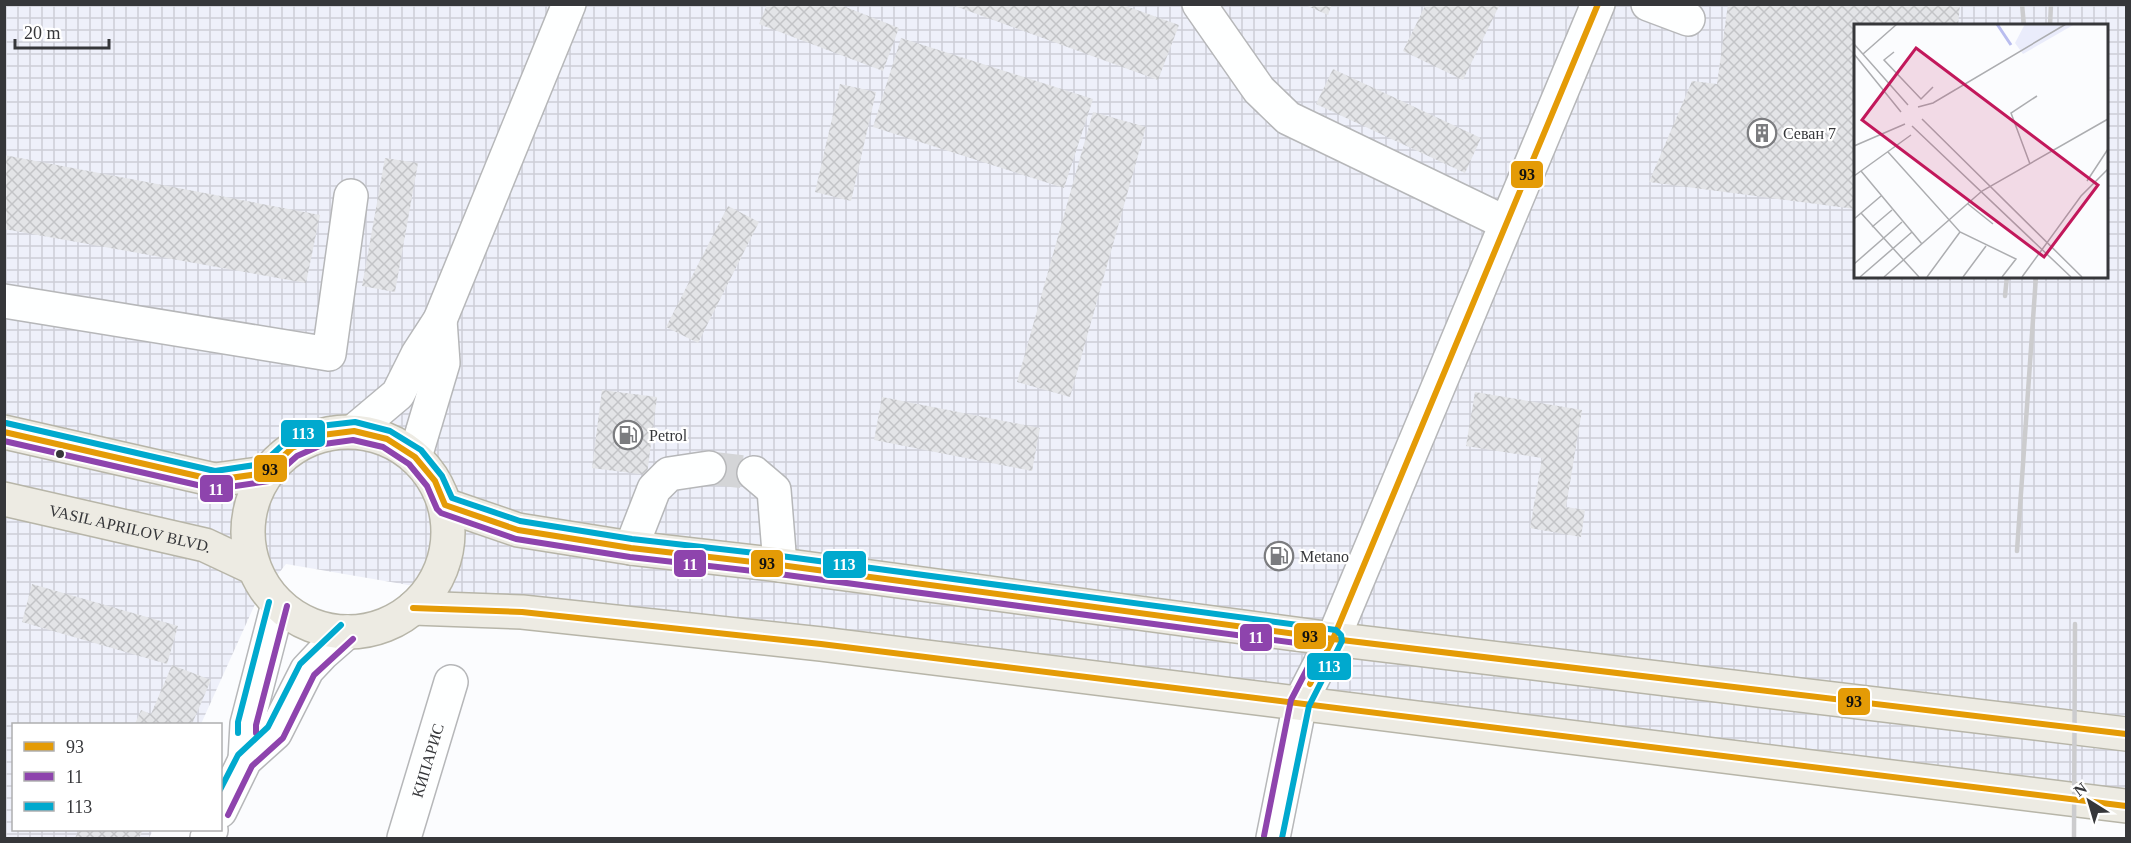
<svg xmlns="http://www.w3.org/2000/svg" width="2131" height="843" font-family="Georgia,serif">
<defs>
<pattern id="industrial-grid" width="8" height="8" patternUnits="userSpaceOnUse" patternTransform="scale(1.5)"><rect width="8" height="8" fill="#eef0fa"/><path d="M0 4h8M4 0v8" fill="none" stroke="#cdced7"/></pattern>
<pattern id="building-cross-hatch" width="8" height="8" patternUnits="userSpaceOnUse" patternTransform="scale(1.5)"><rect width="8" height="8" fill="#e3e4e7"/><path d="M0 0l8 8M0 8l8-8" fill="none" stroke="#c3c4c7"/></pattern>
</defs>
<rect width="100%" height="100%" fill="#fbfcfe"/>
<path fill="url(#industrial-grid)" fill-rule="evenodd" d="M5,5H2126V820L787,650L286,564L256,602L201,724H14V830H153L149,838H5ZM1855,26H2106V276H1855Z"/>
<g fill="url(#building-cross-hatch)">
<path d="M767,4H838L899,28L883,71L759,24Z"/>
<path d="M1303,4H1332L1328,15Z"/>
<path d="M1426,4H1500L1463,80L1403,51Z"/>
<path d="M1728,4H1960L1958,26H1855V209L1649,182L1692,81L1717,84Z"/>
<path d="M952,5H1123L1179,25L1158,80Z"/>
<path d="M901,38L1093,99L1064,188L873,127Z"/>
<path d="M1333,69L1481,138L1465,173L1316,104Z"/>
<path d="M840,84L876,92L851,201L815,192Z"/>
<path d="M1093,112L1146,127L1070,397L1017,382Z"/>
<path d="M4,155L320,215L306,283L4,229Z"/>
<path d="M385,158L418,163L395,292L362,286Z"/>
<path d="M728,206L759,222L698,343L666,327Z"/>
<path d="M602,390L657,397L647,475L592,468Z"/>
<path d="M1475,392L1582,410L1566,507L1585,510L1581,537L1530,528L1542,458L1466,446Z"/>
<path d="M882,397L1040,428L1032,471L874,440Z"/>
<path d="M32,584L178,626L167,664L22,622Z"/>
<path d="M172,665L211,680L192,724H135L141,710L151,714Z"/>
<path d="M79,830H143L139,838H75Z"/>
</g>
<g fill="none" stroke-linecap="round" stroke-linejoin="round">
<path stroke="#d4d5d7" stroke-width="33" stroke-dasharray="33 16" stroke-linecap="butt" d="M709,468L754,473"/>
<g stroke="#b6b7b9" stroke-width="36">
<g id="minor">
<path d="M1199,4L1259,90L1288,118L1506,223"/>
<path d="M1648,4L1688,19"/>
<path d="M4,301L329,354L351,196"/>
<path d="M354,431L398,394L418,354L440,320L569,4"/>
<path d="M415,457L443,363L440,320"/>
<path d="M754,473L774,490L780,565"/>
<path d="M631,548L654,489L669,474L709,468"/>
<path d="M245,760L247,724L278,604"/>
<path d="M220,811L245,760L275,733L307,670L323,653L347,632"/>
<path d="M207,838L211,830"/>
<path id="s1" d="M404,838L451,682"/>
<path d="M1273,838L1300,703L1333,639L1598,4"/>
</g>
</g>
<g stroke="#b7b5a8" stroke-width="36">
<g id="major">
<path d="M4,432L215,480L266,473"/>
<circle cx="348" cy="532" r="100"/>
<path id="s2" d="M4,499L205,545L254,568"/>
<path d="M445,505L518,530L631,548L780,565L1333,639L2126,734"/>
<path d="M413,608L522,612L821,644L2126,806"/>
</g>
</g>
<use href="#minor" stroke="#feffff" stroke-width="33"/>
<use href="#major" stroke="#edebe3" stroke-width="33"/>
<g stroke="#ccccce" stroke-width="4.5">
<path d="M2022,4L2024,26"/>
<path d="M2050,26L2051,4"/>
<path d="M2005,296L2007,276"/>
<path d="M2017,551L2036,276"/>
<path d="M2074,838L2075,624"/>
</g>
<g stroke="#fff" stroke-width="10">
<g id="bus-1">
<path d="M4,432L215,480L266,473L292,448L322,435L354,431L387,439L415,457L435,481L445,505L518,530L631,548L780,565L1333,639L2126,734"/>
<path d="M413,608L522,612L821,644L2126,806"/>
<path d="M1310,684L1333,639L1598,4"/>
</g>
</g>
<g stroke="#fff" stroke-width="10">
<g id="bus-2">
<path d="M4,441L215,489L269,481L297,456L324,444L353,440L383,447L409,464L427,486L437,509L441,513L516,539L630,557L779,574L1319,646L1291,700L1264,836"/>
<path d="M256,733V725L287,606"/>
<path d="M228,815L252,766L283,738L314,675L353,639"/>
</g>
</g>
<g stroke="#fff" stroke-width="10">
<g id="bus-3">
<path d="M6,423L215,471L262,464L288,440L320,426L355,422L390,431L421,450L442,476L452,498L520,521L632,539L781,556L1336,630L1341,635L1342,641L1309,706L1282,838"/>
<path d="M238,733V722L269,602"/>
<path d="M220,790L238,755L268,727L300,664L341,625"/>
</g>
</g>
<use href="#bus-1" stroke="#e49b06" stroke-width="6"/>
<use href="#bus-2" stroke="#8e44ad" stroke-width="6"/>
<use href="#bus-3" stroke="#00a9ce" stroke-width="6"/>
</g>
<defs>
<g id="building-ring" transform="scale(1.5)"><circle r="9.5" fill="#fff" stroke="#7b7c7f" stroke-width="1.5"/><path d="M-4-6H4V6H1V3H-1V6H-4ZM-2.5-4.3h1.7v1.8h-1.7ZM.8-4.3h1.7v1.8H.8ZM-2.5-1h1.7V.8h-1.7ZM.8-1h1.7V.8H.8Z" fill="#7b7c7f"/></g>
<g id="fuel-ring" transform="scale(1.5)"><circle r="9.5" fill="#fff" stroke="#7b7c7f" stroke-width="1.5"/><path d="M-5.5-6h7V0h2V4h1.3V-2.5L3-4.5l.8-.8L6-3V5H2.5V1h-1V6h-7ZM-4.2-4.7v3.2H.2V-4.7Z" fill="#7b7c7f"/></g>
</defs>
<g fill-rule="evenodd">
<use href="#building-ring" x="1762" y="133"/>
<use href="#fuel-ring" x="628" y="435"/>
<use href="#fuel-ring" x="1279" y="556"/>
</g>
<circle fill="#36373a" stroke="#fff" stroke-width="2" cx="60" cy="454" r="5"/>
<g text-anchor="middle" stroke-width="4.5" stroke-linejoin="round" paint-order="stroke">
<g font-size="16" fill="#36373a" stroke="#fff" text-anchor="start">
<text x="1783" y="139">Севан 7</text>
<text x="649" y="441">Petrol</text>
<text x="1300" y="562">Metano</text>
</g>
<g font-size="16" fill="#36373a" stroke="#fff">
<text dy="6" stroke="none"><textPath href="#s2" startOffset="130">VASIL APRILOV BLVD.</textPath></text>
<text dy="6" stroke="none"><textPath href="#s1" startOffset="81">КИПАРИС</textPath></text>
</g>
</g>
<g transform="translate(1854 24)">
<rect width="254" height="254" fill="#fbfcfe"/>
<path d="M171,0H221L169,30L161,19Z" fill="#eaecfb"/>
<path fill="none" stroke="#b9bdef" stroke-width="3" d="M143,0L157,21"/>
<path fill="none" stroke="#acadb0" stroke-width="1.5" d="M0,20L54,81M40,28L30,36L67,75L79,63M0,30L47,88M9,30L43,0M64,83L79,79L212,0M68,95L228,253M58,102L217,253M0,122L51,100M34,128L106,208L162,235L148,253M176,140L157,89L183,72M7,147L68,220M0,152L57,111M233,157L254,125M114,180L139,200M7,189L65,253M0,195L27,172M18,203L38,186M0,240L48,198M6,253L58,208M30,253L128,167L254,95M73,253L106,208M109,253L132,222M168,253L227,172L254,145"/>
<path fill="#c2185b" fill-opacity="0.15" stroke="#c2185b" stroke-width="3" d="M62,24L244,161L190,233L8,96Z"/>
<rect width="254" height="254" fill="none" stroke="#36373a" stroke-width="3"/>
</g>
<g stroke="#fff" stroke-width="2">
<rect x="1510" y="160" width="34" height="29" rx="6" fill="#e49b06"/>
<rect x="280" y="419" width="46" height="29" rx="6" fill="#00a9ce"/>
<rect x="253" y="454" width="35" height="29" rx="6" fill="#e49b06"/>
<rect x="199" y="474" width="35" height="29" rx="6" fill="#8e44ad"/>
<rect x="750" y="549" width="34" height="29" rx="6" fill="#e49b06"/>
<rect x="673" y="549" width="34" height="29" rx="6" fill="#8e44ad"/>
<rect x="822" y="550" width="45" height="29" rx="6" fill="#00a9ce"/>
<rect x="1293" y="622" width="34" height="28" rx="6" fill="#e49b06"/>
<rect x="1239" y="623" width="34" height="29" rx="6" fill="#8e44ad"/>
<rect x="1306" y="652" width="46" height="29" rx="6" fill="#00a9ce"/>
<rect x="1837" y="687" width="34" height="29" rx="6" fill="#e49b06"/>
</g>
<g font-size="16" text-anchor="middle" font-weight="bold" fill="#fff">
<text x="303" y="439">113</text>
<text x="216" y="495">11</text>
<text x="690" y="570">11</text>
<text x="844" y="570">113</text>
<text x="1256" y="643">11</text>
<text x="1329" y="672">113</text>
</g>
<g font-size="16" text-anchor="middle" font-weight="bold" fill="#111">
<text x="1527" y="180">93</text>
<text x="270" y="475">93</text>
<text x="767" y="569">93</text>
<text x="1310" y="642">93</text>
<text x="1854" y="707">93</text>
</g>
<rect width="2131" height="843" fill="none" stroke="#36373a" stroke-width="12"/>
<rect x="12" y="723" width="210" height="108" fill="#ffffff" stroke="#afafb0" stroke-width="1.5"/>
<rect x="24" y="742" width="30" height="9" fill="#e49b06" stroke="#afafb0" stroke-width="1.5"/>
<text x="66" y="753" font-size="18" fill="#36373a">93</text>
<rect x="24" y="772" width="30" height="9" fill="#8e44ad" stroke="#afafb0" stroke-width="1.5"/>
<text x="66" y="783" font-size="18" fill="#36373a">11</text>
<rect x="24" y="802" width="30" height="9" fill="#00a9ce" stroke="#afafb0" stroke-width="1.5"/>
<text x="66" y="813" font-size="18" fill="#36373a">113</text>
<g transform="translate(2089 801) rotate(323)" stroke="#ffffff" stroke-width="4.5" paint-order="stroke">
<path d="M0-4.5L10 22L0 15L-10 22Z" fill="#36373a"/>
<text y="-9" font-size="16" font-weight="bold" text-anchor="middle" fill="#36373a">N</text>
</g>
<path d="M15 39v9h94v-9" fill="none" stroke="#36373a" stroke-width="3"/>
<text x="24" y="39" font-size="18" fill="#36373a" stroke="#ffffff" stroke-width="4.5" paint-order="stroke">20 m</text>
</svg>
